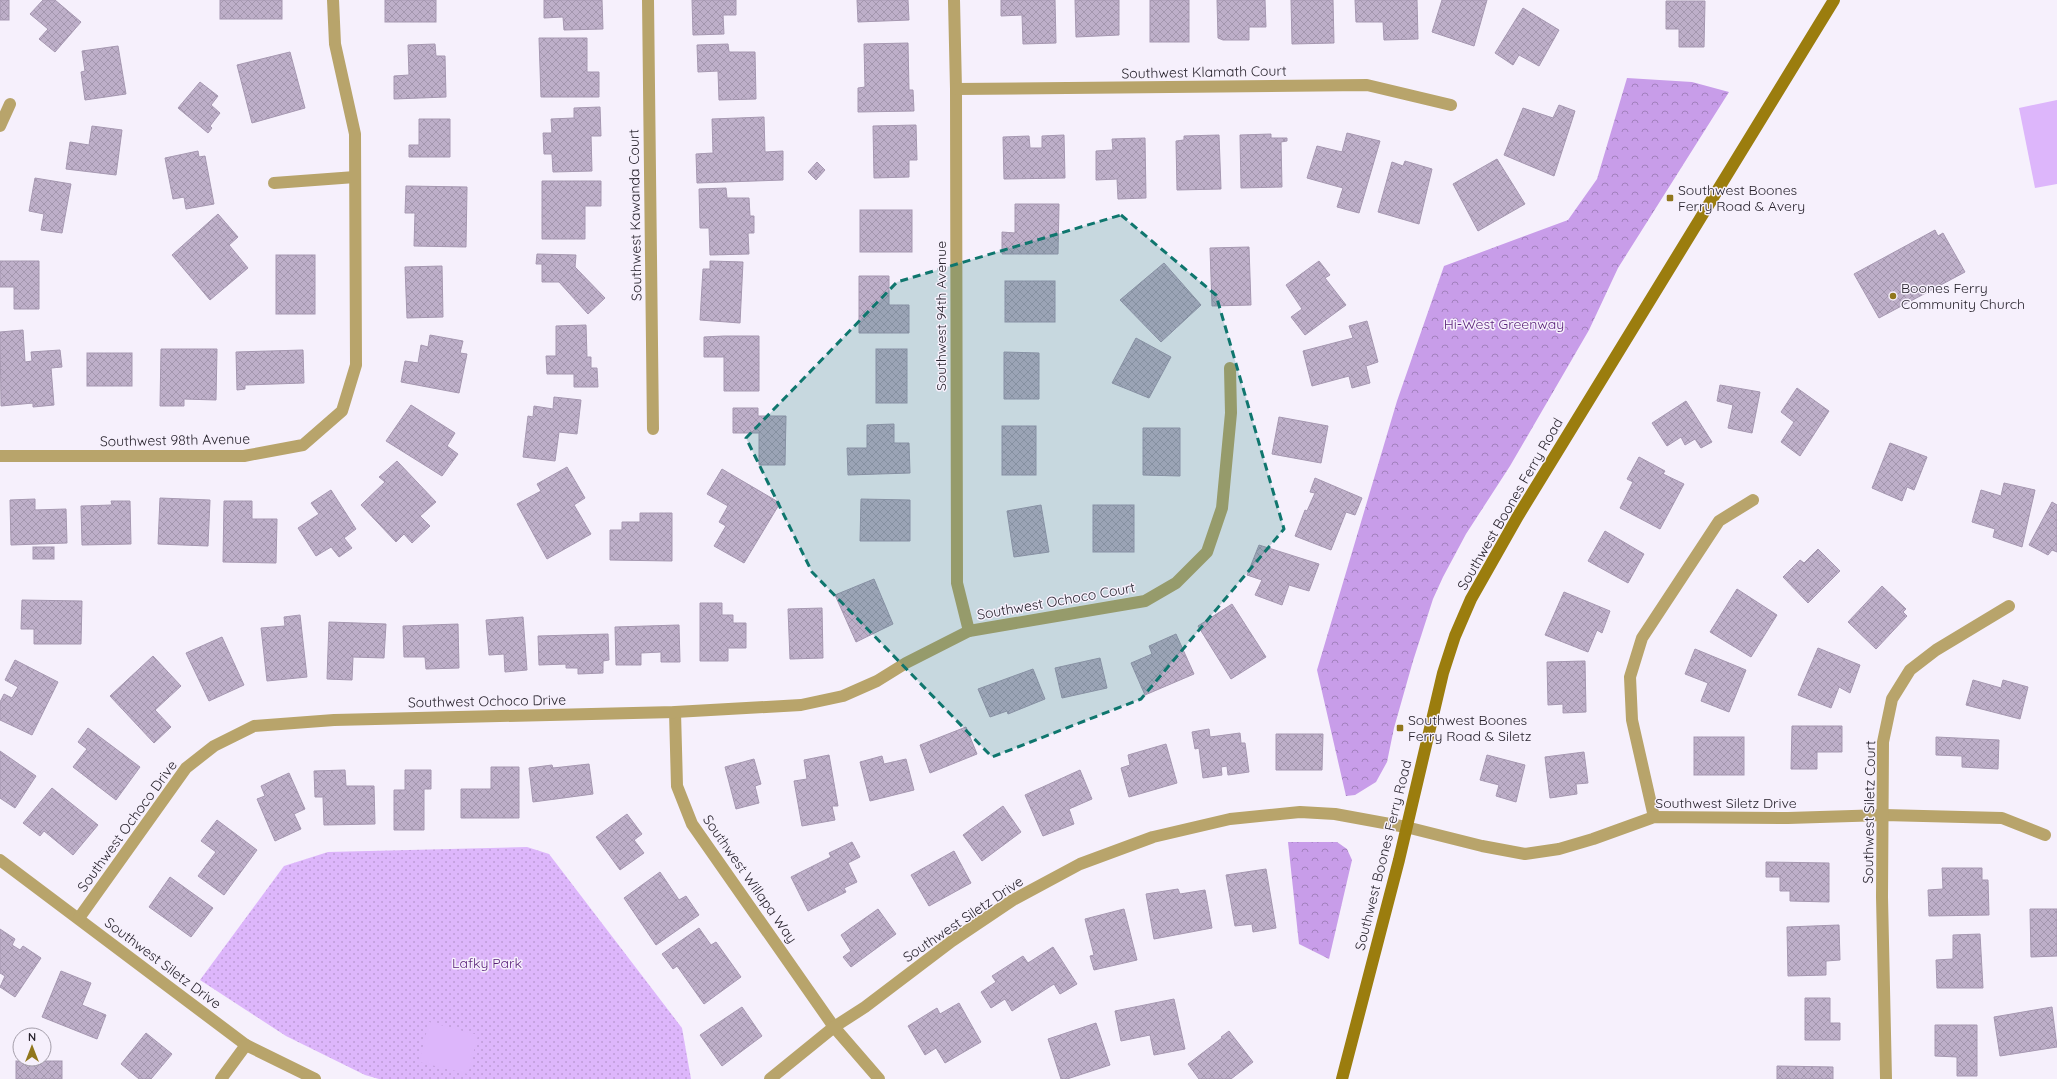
<svg xmlns="http://www.w3.org/2000/svg" width="2057" height="1079" font-family="Quicksand,sans-serif">
<defs>
<pattern id="grass-dots" width="8" height="8" patternUnits="userSpaceOnUse"><rect width="8" height="8" fill="#ddb6fb"/><path d="M2 2h.1M6 6h.1" fill="none" stroke="#be9cd7" stroke-width="1.8" stroke-linecap="round"/></pattern>
<pattern id="forest-crowns" width="20" height="18" patternUnits="userSpaceOnUse"><rect width="20" height="18" fill="#c89de9"/><path d="M2 6a3 3 0 1 1 6 0M12 15a3 3 0 1 1 6 0" fill="none" stroke="#a280bd"/></pattern>
<pattern id="building-cross-hatch" width="8" height="8" patternUnits="userSpaceOnUse"><rect width="8" height="8" fill="#beafc9"/><path d="M0 0l8 8M0 8l8-8" fill="none" stroke="#a396ad"/></pattern>
</defs>
<rect width="100%" height="100%" fill="#f6f0fc"/>
<path fill="url(#grass-dots)" d="M527,847L549,854L682,1028L691,1079H379L365,1075L286,1036L200,980L284,866L328,852Z"/>
<g fill="url(#forest-crowns)">
<path d="M1627,78L1692,82L1729,92L1618,268L1589,330L1510,466L1466,534L1443,577L1433,599L1413,661L1394,728L1387,762L1376,782L1355,795L1346,796L1317,670L1397,401L1444,266L1568,220L1597,179Z"/>
<path d="M1288,842H1337L1347,849L1352,860L1329,959L1299,944Z"/>
</g>
<g fill="#ddb6fb">
<path d="M2057,100V184L2035,188L2019,108Z"/>
<path d="M429,1022L478,1035L468,1074L419,1062Z"/>
</g>
<g fill="url(#building-cross-hatch)" stroke="#a698b1">
<rect x="0" y="0" width="9" height="20"/>
<path d="M43,0H55L81,22L55,52L39,39L48,29L30,14Z"/>
<rect x="220" y="0" width="62" height="19"/>
<rect x="385" y="0" width="51" height="22"/>
<path d="M544,0H602L603,29L564,30L563,17L544,18Z"/>
<path d="M692,0H736V15H723L724,34L693,35Z"/>
<path d="M857,0H908L909,20L858,22Z"/>
<path d="M1001,0H1055L1056,43L1023,44L1022,15L1001,16Z"/>
<path d="M1075,0H1119V35L1076,37Z"/>
<rect x="1150" y="0" width="39" height="42"/>
<path d="M1217,0H1265L1266,27H1249V40H1223L1218,38Z"/>
<path d="M1291,0H1333L1334,43L1292,44Z"/>
<path d="M1355,0H1417L1418,39L1384,40L1383,22H1356Z"/>
<path d="M1442,0H1487L1474,46L1432,32Z"/>
<path d="M1666,1H1705L1704,47H1679V29H1666Z"/>
<path d="M1523,8L1559,30L1539,66L1519,55L1513,65L1495,53Z"/>
<path d="M539,38H587V72H599V97H541Z"/>
<path d="M908,43L909,90H913L914,111L858,112V88L865,87L864,44Z"/>
<path d="M435,44L436,56H445L446,97L394,99V76L409,75L408,45Z"/>
<path d="M728,44L729,52H755L756,99L719,100L718,71L698,72L697,45Z"/>
<path d="M118,46L126,94L85,100L81,72L85,71L82,51Z"/>
<path d="M290,52L305,108L252,123L237,65Z"/>
<path d="M200,82L218,96L211,105L220,113L210,126L212,128L208,133L178,108Z"/>
<path d="M1559,105L1575,111L1554,176L1504,155L1523,108L1553,118Z"/>
<path d="M600,107L601,136H591L592,171L553,172L552,154H544L543,133H552L551,119L574,118V108Z"/>
<path d="M764,117L765,152L783,151V180L697,183L696,154L713,153L712,119Z"/>
<path d="M419,119H450V157H409V145H419Z"/>
<path d="M916,125L917,160H909V177L874,178L873,126Z"/>
<path d="M92,126L122,130L116,175L66,169L70,142L89,145Z"/>
<path d="M1347,133L1380,141L1359,213L1337,207L1343,188L1307,178L1317,146L1342,152Z"/>
<path d="M1271,134V138H1287V141L1281,142L1282,187L1241,188L1240,135Z"/>
<path d="M1064,135L1065,178L1004,179L1003,137L1029,136L1030,148H1042V136Z"/>
<path d="M1219,135L1221,189L1177,190L1176,141L1184,140V136Z"/>
<path d="M1145,138L1146,198L1118,199L1117,179L1096,180V151L1113,150L1112,139Z"/>
<path d="M198,151L199,157L205,156L214,204L186,209L184,197L173,199L165,158Z"/>
<path d="M1497,159L1525,204L1478,231L1453,184Z"/>
<path d="M1405,161L1432,169L1419,224L1378,212L1392,162L1403,166Z"/>
<path d="M817,162L825,170L816,180L808,172Z"/>
<path d="M35,178L71,184L62,233L41,230L44,214L29,211Z"/>
<path d="M542,181H601V206H585V239H542Z"/>
<path d="M406,186L467,187L466,247L414,246L415,213H405Z"/>
<path d="M726,188L727,198H749L750,216H754V233H748L749,254L710,255L709,228H700L699,189Z"/>
<path d="M1015,204H1059L1058,254H1002V232L1015,233Z"/>
<rect x="860" y="210" width="52" height="42"/>
<path d="M218,214L238,237L229,245L248,268L210,300L172,255Z"/>
<path d="M1935,230L1938,236L1943,233L1965,272L1879,318L1854,274Z"/>
<path d="M1249,247L1251,305L1212,306L1210,248Z"/>
<path d="M537,254L576,255L575,267L605,298L588,314L559,282H542V264H536Z"/>
<rect x="276" y="255" width="39" height="59"/>
<path d="M0,261H39V309H14V287H0Z"/>
<path d="M710,261L743,262L740,323L700,320L703,269H710Z"/>
<path d="M1319,261L1330,275L1325,278L1346,305L1305,335L1291,317L1302,309L1286,285Z"/>
<path d="M1164,263L1201,305L1161,342L1120,300Z"/>
<path d="M442,266L443,317L407,318L405,267Z"/>
<path d="M859,276H889V305H909V333H859Z"/>
<rect x="1005" y="281" width="50" height="41"/>
<path d="M1367,321L1378,362L1366,366L1370,383L1352,388L1349,376L1312,386L1303,351L1353,338L1349,326Z"/>
<path d="M586,325L587,357H591V368H597L598,387H574V374H547L546,356H556V326Z"/>
<path d="M23,330L25,362L32,361L31,352L60,350L62,367L51,368L54,405L33,407V403L1,406L0,332Z"/>
<path d="M430,335L463,341L460,353L467,354L459,393L401,382L405,361L418,363L421,345L428,347Z"/>
<path d="M724,336H759V391H724V357H704V337Z"/>
<path d="M1136,338L1171,357L1149,398L1112,383Z"/>
<path d="M161,349H217L216,400L184,399V406H160Z"/>
<rect x="876" y="349" width="31" height="54"/>
<path d="M303,350L304,383L245,385V389L237,390L236,352Z"/>
<path d="M1004,352L1039,353V399H1004Z"/>
<rect x="87" y="353" width="45" height="33"/>
<path d="M1720,385L1760,392L1752,433L1728,428L1733,405L1717,401Z"/>
<path d="M1797,388L1829,411L1800,456L1781,442L1794,422L1781,412Z"/>
<path d="M554,397L581,400L577,434L559,432L555,461L523,457L528,416L533,417L534,406L553,409Z"/>
<path d="M1686,401L1712,442L1701,448L1695,439L1685,445L1681,437L1667,446L1652,423Z"/>
<path d="M411,405L455,433L447,446L458,454L442,476L386,441Z"/>
<path d="M733,408H758V416H786L785,465H759V433H733Z"/>
<path d="M1279,417L1328,426L1321,463L1272,454Z"/>
<path d="M894,424V443H909L910,473L848,475L847,448H867V425Z"/>
<rect x="1002" y="426" width="34" height="49"/>
<path d="M1143,428H1180V476L1143,475Z"/>
<path d="M1890,443L1927,457L1914,490L1907,487L1902,501L1872,488Z"/>
<path d="M1639,457L1665,471L1663,474L1684,484L1660,529L1620,508L1633,482L1627,479Z"/>
<path d="M397,461L436,502L420,516L430,526L412,543L404,534L396,542L361,505L385,482L379,477Z"/>
<path d="M567,467L585,498L574,505L591,534L547,559L517,504L541,491L537,484Z"/>
<path d="M722,469L780,503L744,563L714,546L726,526L719,522L728,506L707,494Z"/>
<path d="M1315,478L1362,498L1355,515L1346,512L1331,550L1295,536L1305,510L1307,511L1315,493L1310,492Z"/>
<path d="M2004,483L2035,490L2022,547L1993,537L1995,529L1972,522L1981,490L2001,496Z"/>
<path d="M331,490L356,529L344,538L352,548L339,557L331,547L316,556L298,528L319,514L311,503Z"/>
<path d="M160,498L210,500L208,546L158,544Z"/>
<path d="M35,499V510L66,509L67,543L11,545L10,500Z"/>
<path d="M861,499L910,500V541H860Z"/>
<path d="M111,501H130L131,544L82,545L81,506L112,505Z"/>
<path d="M224,501H252V519H277L276,563L223,562Z"/>
<path d="M2052,502L2057,505V552L2052,550L2048,555L2029,545Z"/>
<path d="M1041,505L1049,552L1014,557L1007,511Z"/>
<rect x="1093" y="505" width="41" height="47"/>
<path d="M640,513H672V561L610,560V530H622V522H640Z"/>
<path d="M1605,531L1644,554L1628,583L1588,561Z"/>
<path d="M1259,545L1319,564L1309,591L1289,585L1282,605L1255,595L1262,580L1247,575Z"/>
<rect x="33" y="547" width="21" height="12"/>
<path d="M1818,549L1840,571L1808,603L1783,577L1800,560L1804,563Z"/>
<path d="M874,579L893,624L856,642L835,595Z"/>
<path d="M1882,586L1906,609L1903,612L1907,616L1876,649L1848,622Z"/>
<path d="M1737,589L1777,615L1751,657L1710,632Z"/>
<path d="M1564,592L1610,611L1602,633L1597,630L1588,652L1545,635Z"/>
<path d="M22,600L82,601L81,644H34V629H21Z"/>
<path d="M700,603H722V615H733V623H746V648H728V661H700Z"/>
<path d="M1232,604L1266,657L1231,679L1198,626Z"/>
<path d="M822,608L823,658L790,659L788,609Z"/>
<path d="M300,615L307,677L267,681L261,628L285,626L284,617Z"/>
<path d="M523,617L527,670L505,672L504,654L489,655L486,620Z"/>
<path d="M329,622L386,624L384,658L353,657L352,680L327,679Z"/>
<path d="M458,624L459,668L426,669L425,657H404L403,626Z"/>
<path d="M679,625L680,662H661V652L641,653V665H616L615,627Z"/>
<path d="M608,634L609,660L603,661V673L578,674V668H566V664L539,665L538,636Z"/>
<path d="M1176,634L1194,674L1145,695L1131,663L1152,654L1149,646Z"/>
<path d="M222,637L244,685L209,701L186,653Z"/>
<path d="M1818,648L1860,665L1850,693L1839,687L1831,708L1798,695Z"/>
<path d="M1695,649L1746,670L1729,712L1701,701L1708,683L1685,674Z"/>
<path d="M153,656L181,686L155,710L171,727L154,743L110,696Z"/>
<path d="M1100,658L1107,688L1062,698L1055,668Z"/>
<path d="M15,660L58,682L32,735L0,720V702L4,694L12,698L18,687L5,680Z"/>
<path d="M1585,661L1586,712L1563,713V704L1548,705L1547,662Z"/>
<path d="M1033,669L1045,699L1008,714L1007,711L990,717L978,689Z"/>
<path d="M1973,680L2001,688L2003,680L2028,687L2020,719L1966,705Z"/>
<path d="M1792,726H1842V752H1817V769H1791Z"/>
<path d="M966,727L977,754L930,773L920,745Z"/>
<path d="M88,728L140,767L116,800L73,767L87,749L78,742Z"/>
<path d="M1209,729L1210,737L1240,733L1241,743H1245L1249,772L1228,775L1227,766L1221,767L1222,775L1203,778L1199,748L1195,749L1192,732Z"/>
<path d="M1276,734H1323L1322,770H1276Z"/>
<rect x="1694" y="737" width="50" height="38"/>
<path d="M1936,737L1999,740L1998,769L1962,767V756L1936,755Z"/>
<path d="M1166,744L1177,783L1129,797L1121,768L1130,765L1128,755Z"/>
<path d="M0,751L36,776L15,808L0,798Z"/>
<path d="M1584,752L1588,783L1576,784L1577,794L1550,798L1545,757Z"/>
<path d="M829,755L838,806H832L835,820L802,826L794,781L807,779L804,760Z"/>
<path d="M1487,755L1525,765L1516,802L1496,796L1499,785L1480,780Z"/>
<path d="M882,756L884,764L906,759L914,790L870,801L860,762Z"/>
<path d="M754,759L761,784L755,786L759,803L736,809L725,767Z"/>
<path d="M589,764L593,794L533,802L529,768L552,765L553,768Z"/>
<path d="M491,767H519V818H461V789H491Z"/>
<path d="M345,770L346,786H374L375,824L324,825L323,797H315L314,771Z"/>
<path d="M405,770H431V789H424V830H394V790H405Z"/>
<path d="M1080,770L1092,799L1069,809L1074,824L1043,836L1025,795Z"/>
<path d="M289,773L305,809L294,814L301,829L275,841L257,799L265,796L261,786Z"/>
<path d="M52,788L98,825L73,855L44,831L40,836L23,823Z"/>
<path d="M1003,806L1021,832L982,861L963,835Z"/>
<path d="M627,814L642,834L634,840L644,853L620,870L596,837Z"/>
<path d="M217,820L257,850L224,895L198,876L216,852L201,841Z"/>
<path d="M852,842L860,857L848,863L857,882L844,888L846,892L808,911L791,877L831,857L829,853Z"/>
<path d="M954,851L971,883L929,906L911,875Z"/>
<path d="M1766,862L1829,863V902L1790,901V891H1780V877H1766Z"/>
<path d="M1942,868H1982V880H1988L1989,915L1929,916L1928,890L1943,889Z"/>
<path d="M1266,869L1276,928L1253,932L1252,924L1235,926L1226,875Z"/>
<path d="M660,872L679,900L686,896L699,915L656,945L624,898Z"/>
<path d="M170,877L213,908L191,937L149,907Z"/>
<path d="M1178,889L1180,894L1205,890L1212,928L1154,939L1146,894Z"/>
<path d="M878,909L896,934L851,967L843,957L851,951L841,935Z"/>
<path d="M1124,909L1137,960L1094,970L1090,956L1094,955L1085,919Z"/>
<path d="M2030,909H2057V956L2031,957Z"/>
<path d="M1839,925L1840,960L1826,961V975L1788,976L1787,927Z"/>
<path d="M699,928L711,945L716,942L741,977L704,1004L677,966L673,969L662,954Z"/>
<path d="M0,929L15,939L12,945L20,950L23,946L41,958L15,997L0,987L5,976L0,973Z"/>
<path d="M1980,934L1983,988H1937L1936,960L1953,959V935Z"/>
<path d="M1053,947L1077,984L1060,994L1054,984L1012,1011L1005,999L991,1008L981,992L996,982L992,976L1023,956L1028,963Z"/>
<path d="M61,971L91,983L82,1005L106,1015L97,1039L42,1017Z"/>
<path d="M1805,998H1830V1023H1840V1040H1805Z"/>
<path d="M1174,999L1185,1049L1154,1055L1150,1035L1121,1041L1115,1011Z"/>
<path d="M959,1003L981,1042L945,1063L936,1048L925,1055L908,1026L937,1008L940,1014Z"/>
<path d="M742,1007L762,1036L722,1066L700,1035Z"/>
<path d="M2052,1007L2057,1047L2000,1056L1994,1017Z"/>
<path d="M1096,1023L1110,1065L1067,1079H1061L1048,1039Z"/>
<path d="M1935,1025H1977V1076H1957V1057L1935,1056Z"/>
<path d="M1229,1031L1253,1062L1231,1079H1199L1188,1064L1222,1038L1221,1037Z"/>
<path d="M146,1033L172,1054L151,1079H139L121,1064Z"/>
<rect x="16" y="1061" width="46" height="18"/>
<path d="M1777,1066L1833,1067V1079H1777Z"/>
</g>
<g fill="none" stroke-linecap="round" stroke-linejoin="round">
<g stroke="#b8a46b" stroke-width="12">
<path d="M648,0L653,429"/>
<path d="M954,0L956,89L957,583L969,631"/>
<path d="M956,89L1367,85L1451,105"/>
<path d="M0,126L10,104"/>
<path d="M274,183L355,177"/>
<path d="M0,456H244L303,445L342,411L356,365L355,134L335,44L333,0"/>
<path d="M675,712L677,786L692,824L834,1027L879,1079"/>
<path d="M1654,817L1632,720L1630,677L1642,638L1719,521L1753,500"/>
<path d="M0,860L246,1045L315,1079"/>
<path d="M79,918L186,768L214,746L254,726L334,720L675,712L801,705L843,696L877,681L906,663L969,631L1145,601L1176,583L1207,552L1222,508L1231,413L1230,368"/>
<path d="M221,1079L246,1045"/>
<path d="M770,1079L834,1027L865,1007L952,941L1013,900L1080,864L1153,837L1230,819L1300,812L1335,814L1406,827L1482,846L1525,854L1559,849L1593,839L1654,817L1788,818L1884,815L2002,818L2045,835"/>
<path d="M1886,1079L1882,897L1883,742L1892,699L1910,670L1936,650L2009,606"/>
</g>
<path stroke="#9b7d0e" stroke-width="12" d="M1342,1079L1399,860L1443,673L1455,636L1471,599L1518,516L1834,0"/>
</g>
<path fill="#0f766e" fill-opacity="0.2" stroke="#0f766e" stroke-width="3" stroke-dasharray="8 5" stroke-linejoin="round" d="M1121,215L1216,295L1284,529L1141,699L992,757L812,572L746,438L897,282Z"/>
<g fill="#91771d" stroke="#f6f0fc" stroke-width="1.5">
<rect x="1666" y="194" width="8" height="8" rx="2"/>
<circle cx="1893" cy="296" r="4"/>
<rect x="1396" y="724" width="8" height="8" rx="2"/>
</g>
<g text-anchor="middle" stroke-width="3" stroke-linejoin="round" paint-order="stroke">
<g font-size="14" fill="#29242e" stroke="#f6f0fc">
<text transform="translate(1204 72) rotate(-1)" y="5">Southwest Klamath Court</text>
<text transform="translate(635 215) rotate(-91)" y="5">Southwest Kawanda Court</text>
<text transform="translate(941 316) rotate(-90)" y="5">Southwest 94th Avenue</text>
<text transform="translate(175 440) rotate(-1)" y="5">Southwest 98th Avenue</text>
<text transform="translate(1510 504) rotate(-60)" y="5">Southwest Boones Ferry Road</text>
<text transform="translate(1056 601) rotate(-10)" y="5">Southwest Ochoco Court</text>
<text transform="translate(487 701) rotate(-1)" y="5">Southwest Ochoco Drive</text>
<text x="1726" y="808">Southwest Siletz Drive</text>
<text transform="translate(1869 812) rotate(-89)" y="5">Southwest Siletz Court</text>
<text transform="translate(127 826) rotate(-54)" y="5">Southwest Ochoco Drive</text>
<text transform="translate(1383 855) rotate(-76)" y="5">Southwest Boones Ferry Road</text>
<text transform="translate(750 879) rotate(55)" y="5">Southwest Willapa Way</text>
<text transform="translate(963 919) rotate(-34)" y="5">Southwest Siletz Drive</text>
<text transform="translate(163 963) rotate(37)" y="5">Southwest Siletz Drive</text>
</g>
<g font-size="14" fill="#29242e" stroke="#f6f0fc" text-anchor="start">
<text x="1678" y="195">Southwest Boones<tspan x="1678" dy="16">Ferry Road &amp; Avery</tspan></text>
<text x="1901" y="293">Boones Ferry<tspan x="1901" dy="16">Community Church</tspan></text>
<text x="1408" y="725">Southwest Boones<tspan x="1408" dy="16">Ferry Road &amp; Siletz</tspan></text>
</g>
<g font-size="14" fill="#571f77" stroke="#f6f0fc">
<text x="1504" y="329">Hi-West Greenway</text>
<text x="487" y="968">Lafky Park</text>
</g>
</g>
<g transform="translate(32 1047)"><circle r="19" fill="#f6f0fc" stroke="#a49eaa"/>
<path d="M0-3L7 15L0 10L-7 15Z" fill="#91771d"/>
<text y="-6" font-size="11" font-weight="bold" text-anchor="middle" fill="#29242e">N</text>
</g>
</svg>
